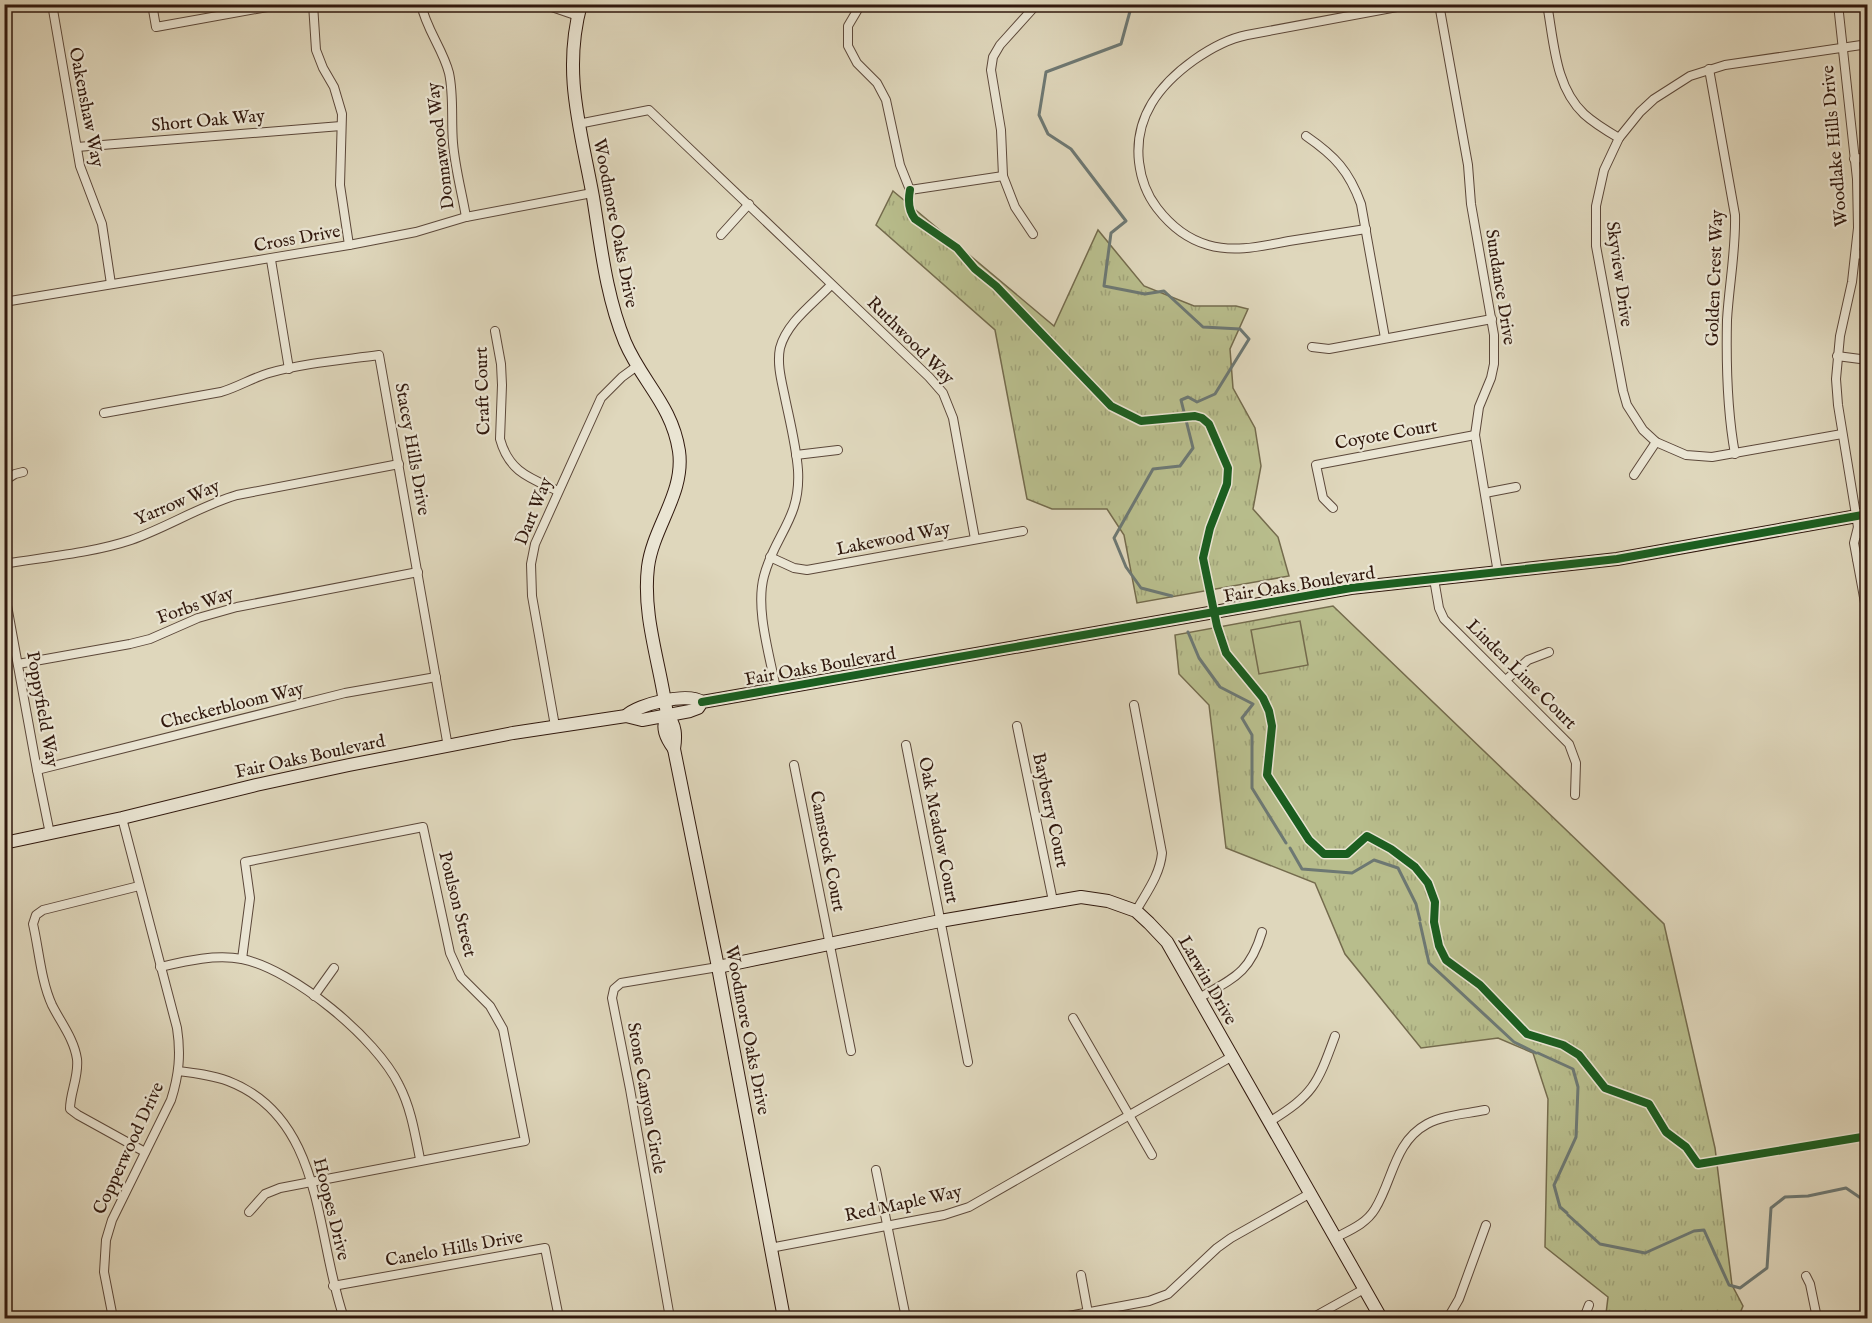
<svg xmlns="http://www.w3.org/2000/svg" width="1872" height="1323" font-family="'IM FELL English',serif">
<defs>
<pattern id="park-tufts" width="24" height="20" patternUnits="userSpaceOnUse" patternTransform="scale(1.5)"><rect width="24" height="20" fill="#b8bd8c"/><path d="M3 7l-1-3M5 7V3M7 7l1-3M15 17l-1-3M17 17v-4M19 17l1-3" fill="none" stroke="#9fa278"/></pattern>
</defs>
<rect width="100%" height="100%" fill="#dfd7bc"/>
<filter id="stains"><feTurbulence type="fractalNoise" baseFrequency=".00333" numOctaves="4"/><feColorMatrix values="0 0 0 0 .2 0 0 0 0 .09 0 0 0 0 .02 0 0 0 .5 -.17"/></filter>
<radialGradient id="worn" r=".72"><stop offset=".6" stop-color="#630" stop-opacity="0"/><stop offset="1" stop-color="#630" stop-opacity=".3"/></radialGradient>
<g fill="url(#park-tufts)" stroke="#746b4d" stroke-width="1.5">
<path d="M893,191L1054,326L1098,230L1144,286L1194,306H1236L1248,309L1230,349L1233,388L1255,428L1261,466L1253,509L1278,537L1289,576L1137,603L1124,535L1107,509H1052L1027,499L995,330L876,225Z"/>
<path d="M1333,606L1664,924L1715,1148L1732,1285L1743,1306L1738,1318H1629L1606,1314L1608,1297L1545,1247L1548,1099L1533,1053L1498,1038L1421,1048L1345,954L1315,883L1226,848L1209,705L1179,674L1175,635Z"/>
</g>
<path fill="#b8bd8c" stroke="#746b4d" stroke-width="1.5" d="M1300,621L1308,665L1259,674L1251,630Z"/>
<g fill="none" stroke-linecap="round" stroke-linejoin="round">
<g stroke="#6d7873" stroke-width="3">
<path d="M1132,4L1121,44L1046,72L1039,115L1048,134L1071,149L1126,221L1111,233L1104,286L1145,294L1164,291L1203,327L1240,329L1249,339L1215,394L1197,402L1188,397L1181,400L1193,448L1180,466L1153,469L1114,538L1126,567L1141,588L1172,596"/>
<path d="M1188,632L1199,658L1220,687L1253,704L1242,718L1252,735V788L1286,843"/>
<path d="M1290,848L1302,869L1352,873L1374,860L1398,868L1416,904L1420,920"/>
<path d="M1420,923L1429,963L1514,1042L1536,1053"/>
<path d="M1538,1053L1573,1069L1578,1087L1576,1137L1554,1185L1560,1207L1567,1213"/>
<path d="M1568,1215L1600,1244L1645,1253L1694,1231L1704,1230L1729,1285L1740,1288L1767,1268L1771,1208L1785,1197L1808,1196L1846,1188L1868,1203"/>
</g>
<g stroke="#5c483a" stroke-width="10">
<g id="street">
<path d="M52,4L80,166L102,224L111,284"/>
<path d="M152,4L156,27L284,4"/>
<path d="M313,4L316,50L323,68L334,87L342,114L340,185L349,245"/>
<path d="M421,4C426,29 443,49 449,73C454,96 451,120 453,143C455,168 462,193 466,217"/>
<path d="M543,4L578,16"/>
<path d="M861,4L848,26V46L857,63L877,83L886,100L900,165L910,190L1003,176"/>
<path d="M1439,4L1468,165L1471,204L1494,335V364L1491,378L1479,407L1475,435L1498,573"/>
<path d="M1547,4C1554,42 1555,87 1584,114C1595,124 1607,131 1619,138"/>
<path d="M1838,4L1857,179L1858,228L1852,282L1840,336L1836,379L1838,405L1858,527"/>
<path d="M1709,69L1735,215C1736,250 1729,285 1727,320C1726,364 1727,410 1735,454"/>
<path d="M578,124L649,110L929,377L943,393L953,418L975,539"/>
<path d="M1306,136C1335,156 1349,171 1361,204L1385,338"/>
<path d="M77,147L341,126"/>
<path d="M1854,159L1868,157"/>
<path d="M1366,229C1340,233 1315,237 1289,241C1262,246 1235,253 1208,245C1187,239 1170,225 1157,208C1147,195 1141,179 1139,162C1134,117 1159,85 1194,60C1211,48 1227,39 1247,35L1413,4"/>
<path d="M1033,234L1015,207L1003,176L1001,130L991,70L993,57L1000,45L1037,4"/>
<path d="M721,235L749,204"/>
<path d="M1857,254L1868,256"/>
<path d="M271,260L289,369"/>
<path d="M4,302L349,245L416,232L466,217L592,193"/>
<path d="M495,331L501,364L502,385L500,439C509,472 530,478 558,491"/>
<path d="M1312,347L1329,349L1492,319"/>
<path d="M1837,356L1868,360"/>
<path d="M104,413L221,392C238,387 252,378 269,373C304,363 343,360 379,355L448,747"/>
<path d="M1842,434L1712,457L1686,455L1656,442L1643,430L1627,405L1623,391L1596,246V206L1604,170L1619,138L1640,112L1654,99L1690,76L1725,65L1868,44"/>
<path d="M796,455L838,450"/>
<path d="M1634,475L1656,442"/>
<path d="M4,481L15,474L23,472"/>
<path d="M1485,493L1516,487"/>
<path d="M1333,508L1323,498L1316,465L1475,435"/>
<path d="M1868,546L1866,541L1858,527L1854,543L1868,619"/>
<path d="M770,557L794,568L807,570L1023,531"/>
<path d="M1857,559L1868,558"/>
<path d="M4,564C45,557 92,553 131,540C168,527 200,506 237,495L399,464"/>
<path d="M1434,579L1439,608L1444,619L1569,744L1576,763L1575,795"/>
<path d="M4,589L37,770L50,834"/>
<path d="M18,664L130,644L150,639L198,618L237,607L418,572"/>
<path d="M1506,680L1528,660L1549,652"/>
<path d="M776,689C770,656 755,609 764,576C775,534 801,519 798,470C796,444 789,418 784,393C781,379 777,363 780,348C787,322 813,304 831,285"/>
<path d="M1134,705L1162,853C1160,875 1146,893 1136,911"/>
<path d="M555,726L532,596L531,564L535,544L601,398L622,377L637,366"/>
<path d="M1017,726L1053,901"/>
<path d="M906,745L968,1062"/>
<path d="M794,765L851,1051"/>
<path d="M37,770L345,693L436,677"/>
<path d="M139,886L43,910L36,915L33,924C39,950 41,981 52,1005C61,1023 74,1039 77,1059C79,1077 70,1092 70,1109L78,1115L145,1152"/>
<path d="M242,959L250,898L245,862L423,827L450,953L461,977L490,1006L503,1029L525,1141L280,1188L265,1194L249,1212"/>
<path d="M160,967C186,961 215,954 242,959C294,970 376,1038 399,1085C411,1108 415,1134 420,1159"/>
<path d="M314,996L334,968"/>
<path d="M1199,998C1234,978 1250,973 1262,932"/>
<path d="M1073,1018L1152,1155"/>
<path d="M178,1071C195,1073 212,1075 228,1081C325,1118 315,1237 344,1318"/>
<path d="M1269,1122C1314,1094 1317,1085 1335,1036"/>
<path d="M876,1170L906,1318"/>
<path d="M1335,1238C1350,1230 1366,1224 1375,1209C1393,1180 1394,1142 1427,1124C1444,1115 1466,1114 1485,1110"/>
<path d="M770,1248L944,1215L969,1207L1231,1057"/>
<path d="M1081,1275L1088,1313"/>
<path d="M1806,1276L1810,1284L1817,1318"/>
<path d="M333,1286L545,1248L559,1318"/>
<path d="M113,1318L104,1272L106,1240L112,1220L171,1100C179,1075 181,1054 177,1028L122,818"/>
<path d="M670,1318L630,1089L612,998L614,989L621,983L718,967"/>
<path d="M1058,1318L1149,1301L1168,1294L1217,1248L1231,1238L1309,1194"/>
<path d="M1312,1318L1364,1289"/>
<path d="M1448,1318L1459,1299L1486,1225"/>
<path d="M1584,1318L1589,1305"/>
</g>
</g>
<g stroke="#31190e" stroke-width="14">
<g id="secondary">
<path d="M581,4C562,73 581,130 593,197C601,246 606,296 625,342C642,382 672,405 679,451C685,493 653,527 648,567C642,617 661,666 667,715C661,728 666,738 674,749"/>
<path d="M667,715C676,725 676,736 674,749L718,967L784,1318"/>
<path d="M626,716C638,704 688,692 702,702"/>
<path d="M4,843L122,818L256,785L349,765L513,733L626,716L642,720L690,711L698,708L702,702L1351,588L1617,559L1868,514"/>
<path d="M718,967L940,921L1081,897L1108,901L1136,911L1149,923L1167,942L1381,1318"/>
</g>
</g>
<use href="#street" stroke="#eae5d3" stroke-width="8"/>
<use href="#secondary" stroke="#eae5d3" stroke-width="12"/>
<g stroke="#eae5d3" stroke-width="11">
<g id="cycleway">
<path d="M910,190C908,200 908,210 915,219L957,248L975,269L996,286L1111,406L1141,421L1195,416L1202,418L1209,424L1228,468L1227,484L1210,528L1203,558L1217,626L1226,653L1263,698L1269,711L1272,726L1267,775L1309,840L1324,854H1347L1367,836L1391,849L1415,867L1428,883L1435,902L1434,922L1439,946L1446,960L1480,985L1527,1034L1563,1045L1579,1055L1605,1088L1649,1104L1666,1132L1686,1147L1698,1164L1868,1136"/>
<path d="M702,702L1351,588L1617,559L1868,514"/>
</g>
</g>
<use href="#cycleway" stroke="#1b5e20" stroke-width="8"/>
</g>
<g text-anchor="middle" stroke-width="4.5" stroke-linejoin="round" paint-order="stroke">
<g font-size="18" fill="#31190e" stroke="#eae5d3">
<text transform="translate(87 107) rotate(79)" y="6">Oakenshaw Way</text>
<text transform="translate(208 120) rotate(-5)" y="6">Short Oak Way</text>
<text transform="translate(440 146) rotate(-97)" y="6">Donnawood Way</text>
<text transform="translate(1834 146) rotate(-95)" y="6">Woodlake Hills Drive</text>
<text transform="translate(616 223) rotate(79)" y="6">Woodmore Oaks Drive</text>
<text transform="translate(297 238) rotate(-10)" y="6">Cross Drive</text>
<text transform="translate(1620 274) rotate(82)" y="6">Skyview Drive</text>
<text transform="translate(1714 278) rotate(-88)" y="6">Golden Crest Way</text>
<text transform="translate(1501 287) rotate(81)" y="6">Sundance Drive</text>
<text transform="translate(911 340) rotate(45)" y="6">Ruthwood Way</text>
<text transform="translate(482 391) rotate(-92)" y="6">Craft Court</text>
<text transform="translate(1386 434) rotate(-10)" y="6">Coyote Court</text>
<text transform="translate(413 449) rotate(80)" y="6">Stacey Hills Drive</text>
<text transform="translate(177 502) rotate(-23)" y="6">Yarrow Way</text>
<text transform="translate(533 511) rotate(-68)" y="6">Dart Way</text>
<text transform="translate(893 538) rotate(-11)" y="6">Lakewood Way</text>
<text transform="translate(1299 584) rotate(-9)" y="6">Fair Oaks Boulevard</text>
<text transform="translate(195 605) rotate(-19)" y="6">Forbs Way</text>
<text transform="translate(820 666) rotate(-10)" y="6">Fair Oaks Boulevard</text>
<text transform="translate(1522 674) rotate(45)" y="6">Linden Lime Court</text>
<text transform="translate(232 705) rotate(-14)" y="6">Checkerbloom Way</text>
<text transform="translate(43 709) rotate(80)" y="6">Poppyfield Way</text>
<text transform="translate(310 756) rotate(-12)" y="6">Fair Oaks Boulevard</text>
<text transform="translate(1051 810) rotate(78)" y="6">Bayberry Court</text>
<text transform="translate(939 830) rotate(79)" y="6">Oak Meadow Court</text>
<text transform="translate(828 851) rotate(79)" y="6">Camstock Court</text>
<text transform="translate(458 904) rotate(76)" y="6">Poulson Street</text>
<text transform="translate(1208 980) rotate(60)" y="6">Larwin Drive</text>
<text transform="translate(748 1030) rotate(79)" y="6">Woodmore Oaks Drive</text>
<text transform="translate(647 1098) rotate(80)" y="6">Stone Canyon Circle</text>
<text transform="translate(128 1148) rotate(-65)" y="6">Copperwood Drive</text>
<text transform="translate(903 1203) rotate(-12)" y="6">Red Maple Way</text>
<text transform="translate(332 1209) rotate(76)" y="6">Hoopes Drive</text>
<text transform="translate(454 1248) rotate(-10)" y="6">Canelo Hills Drive</text>
</g>
</g>
<rect width="1872" height="1323" fill="none" stroke="#dfd7bc" stroke-width="24"/>
<rect x="6" y="6" width="1860" height="1311" fill="none" stroke="#31190e" stroke-width="3"/>
<rect x="12" y="12" width="1848" height="1299" fill="none" stroke="#31190e" stroke-width="1.5"/>
<rect width="100%" height="100%" filter="url(#stains)"/>
<rect width="100%" height="100%" fill="url(#worn)"/>
</svg>
